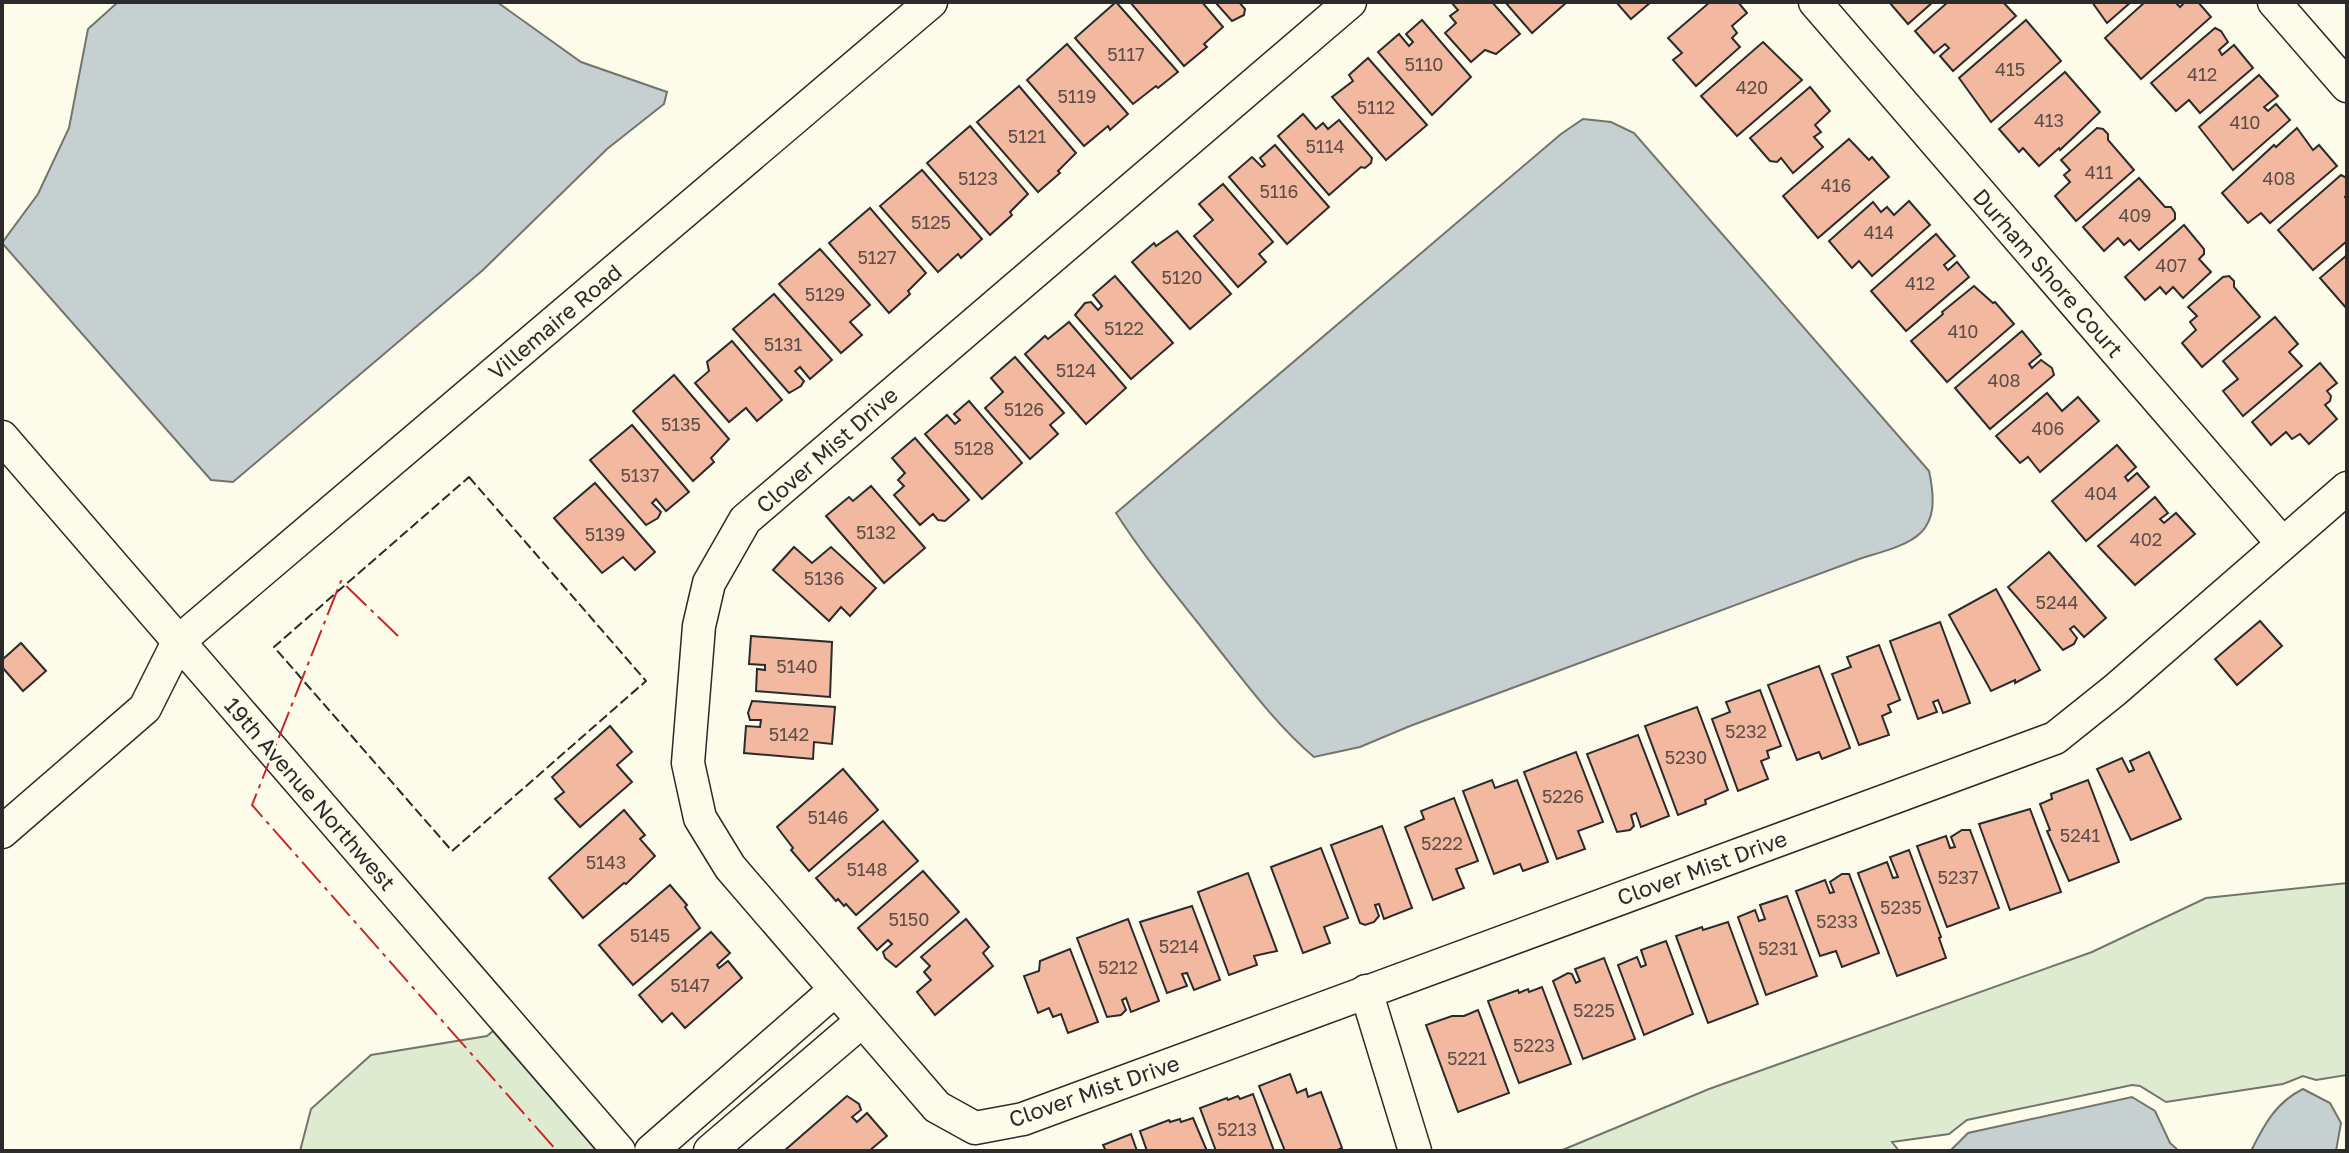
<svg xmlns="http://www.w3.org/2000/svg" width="2349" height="1153" font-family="'Golos Text',sans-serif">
<rect width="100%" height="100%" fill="#fdfbea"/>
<g fill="#deebd1" stroke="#74746e" stroke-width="2">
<path d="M2347,883V1075L2316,1080L2303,1076L2283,1084L2166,1102L2140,1086L2132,1085L1967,1120L1949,1134L1892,1142L1899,1151H1560L1709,1089L2092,952L2206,898Z"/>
<path d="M493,1031L597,1151H300L311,1109L371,1055L487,1036Z"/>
</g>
<g fill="#c7d0d0" stroke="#74746e" stroke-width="2">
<path d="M118,2H497L581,62L667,92L664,104L607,149L483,270L233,482L211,480L2,243L38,194L69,128L88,29Z"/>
<path d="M1583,119L1611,122L1634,133L1929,471C1943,535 1916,542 1862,558L1410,726L1360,747L1314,757C1274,723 1242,678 1209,637C1177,596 1144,557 1116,513L1561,134Z"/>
<path d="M2303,1089L2330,1103L2341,1123L2336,1151H2251C2264,1125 2276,1102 2303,1089Z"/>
<path d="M2132,1097L2155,1111L2170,1143L2179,1151H1950L1968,1133Z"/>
</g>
<g fill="#f2b8a0" stroke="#2b2b2b" stroke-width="2">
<path d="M1116,2L1178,72L1158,88L1156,86L1133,104L1075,38Z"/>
<path d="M1130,2H1202L1223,27L1204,44L1207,47L1184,66Z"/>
<path d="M1215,2H1239L1245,9L1244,15L1232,21Z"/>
<path d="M1451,2H1492L1520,34L1496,54L1485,50L1471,62L1445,33L1456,23L1450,16L1458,10Z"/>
<path d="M1505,2H1567L1532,33Z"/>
<path d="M1616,2H1651L1631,19Z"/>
<path d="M1710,2H1738L1747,13L1732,26L1737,33L1732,38L1740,47L1696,86L1673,60L1682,53L1668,38Z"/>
<path d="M1889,2H1933L1908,24Z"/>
<path d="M1948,2H2003L2016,16L1953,71L1940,56L1949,48L1945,44L1934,53L1915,31Z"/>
<path d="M2092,2H2131L2107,23Z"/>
<path d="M2145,2H2175L2180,7L2185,2H2198L2211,17L2141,79L2105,38Z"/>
<path d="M1422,20L1471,77L1432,115L1378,52L1399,34L1409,46L1413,42L1406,34Z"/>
<path d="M2026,20L2061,61L1991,122L1959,78Z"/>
<path d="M2215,28L2221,31L2228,42L2219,50L2222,55L2234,45L2253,68L2200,113L2189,100L2176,111L2151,83Z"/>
<path d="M1763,42L1802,80L1737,136L1701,96Z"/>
<path d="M1067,44L1128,114L1110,130L1108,126L1084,146L1027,80Z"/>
<path d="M1368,58L1427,125L1386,160L1332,97L1353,81L1349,75Z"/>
<path d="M2065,72L2100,112L2060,150L2059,148L2039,166L2023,148L2019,152L1999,129Z"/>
<path d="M2259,75L2278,96L2264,107L2268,111L2276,104L2290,120L2233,170L2199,127Z"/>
<path d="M1019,86L1076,153L1058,171L1060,173L1038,192L977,122Z"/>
<path d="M1810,87L1830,111L1815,125L1821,132L1814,137L1823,147L1793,173L1781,158L1777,162L1770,161L1750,138Z"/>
<path d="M1303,114L1316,129L1323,123L1328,129L1339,120L1372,158L1371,163L1365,168L1361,167L1329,195L1278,136Z"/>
<path d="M970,126L1028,194L1010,212L1012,215L990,235L927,163Z"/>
<path d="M2097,128L2103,129L2108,134V140L2134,170L2076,221L2055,196L2070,182L2064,175L2070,170L2061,160Z"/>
<path d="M2297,128L2313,150L2319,145L2337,166L2270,223L2261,213L2248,223L2222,193L2274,145L2276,147Z"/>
<path d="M1849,139L1869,160L1872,157L1889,177L1818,238L1783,196Z"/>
<path d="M1275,145L1329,207L1287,244L1229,177L1252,157L1262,167L1265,165L1260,158Z"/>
<path d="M922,170L982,239L961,258L958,254L938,272L880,206Z"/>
<path d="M2341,175L2347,178V195L2345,197L2347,200V241L2313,270L2278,230Z"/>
<path d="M2139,178L2165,207H2171L2175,213V219L2139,250L2130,240L2124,245L2118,238L2104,251L2083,227Z"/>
<path d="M1223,184L1273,242L1259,254L1266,262L1238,287L1194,236L1213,220L1199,204Z"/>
<path d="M1909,201L1930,225L1872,276L1859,261L1852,268L1829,241L1873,202L1881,212L1887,207L1894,215Z"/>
<path d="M870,208L926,273L908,291L910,294L889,313L829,243Z"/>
<path d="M2184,225L2204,249V254L2199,259L2211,272L2183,298L2173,287L2166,294L2160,287L2145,300L2125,277Z"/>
<path d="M1177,231L1231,294L1190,329L1132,262L1154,243L1156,246Z"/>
<path d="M1936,234L1955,256L1944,265L1948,270L1957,262L1969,277L1906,331L1871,291Z"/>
<path d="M820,249L870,305L850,322L862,335L841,353L779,284Z"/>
<path d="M2347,255V309L2320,278Z"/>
<path d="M1115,276L1173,343L1131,379L1075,315L1085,303L1091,302L1098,310L1102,306L1093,295Z"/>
<path d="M2229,276L2234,281V287L2260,317L2202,367L2182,343L2196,330L2190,322L2197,316L2188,307L2223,277Z"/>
<path d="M1974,286L1993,303L1995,302L2014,324L1947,382L1911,341L1943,314L1942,312Z"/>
<path d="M774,294L832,360L810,379L800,367L795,371L804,381L801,386L789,393L733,329Z"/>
<path d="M2275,317L2298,344L2289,352L2302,366L2243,416L2223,391L2238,379L2223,361Z"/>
<path d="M1069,322L1126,388L1086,424L1025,354L1045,336L1048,339Z"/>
<path d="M2022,331L2041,354L2029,364L2032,368L2041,360L2052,368L2054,375L1990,429L1955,388Z"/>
<path d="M732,341L782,400L757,421L746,408L729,422L695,383L709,371L707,362Z"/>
<path d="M1015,357L1064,413L1050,425L1058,434L1030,459L985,408L1003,392L991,378Z"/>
<path d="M2320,363L2337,383L2327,391L2331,396L2330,401L2325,405L2337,419L2309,444L2300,434L2292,439L2286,432L2271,445L2252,422Z"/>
<path d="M674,375L729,439L711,458L714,462L693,481L633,411Z"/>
<path d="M2047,393L2062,411L2078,397L2099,421L2040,472L2028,457L2020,463L1996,436Z"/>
<path d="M969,401L1022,463L982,499L925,434L947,415L955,424L960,420L954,414Z"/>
<path d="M632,425L689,492L666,511L656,499L652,503L661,512L658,518L646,525L590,460Z"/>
<path d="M915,438L969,500L945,521L938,520L933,514L920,525L894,495L904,486L898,480L905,473L892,458Z"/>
<path d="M2117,445L2136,467L2125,477L2128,481L2137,473L2149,487L2086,541L2052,501Z"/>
<path d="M595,483L655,552L635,570L623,557L602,573L554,518Z"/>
<path d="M871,486L925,548L884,583L826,516L849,497L853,501Z"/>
<path d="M2155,497L2168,513L2160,519L2164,523L2176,513L2195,534L2135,585L2098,546Z"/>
<path d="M794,547L812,563L831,547L876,588L850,616L841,607L829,621L773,570Z"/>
<path d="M2049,552L2106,618L2084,637L2074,626L2070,629L2077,638L2074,644L2063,650L2008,587Z"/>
<path d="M1996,589L2040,670L2015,683V680L1991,691L1949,615Z"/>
<path d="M2260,621L2282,646L2237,685L2215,659Z"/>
<path d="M1940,622L1970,703L1943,713L1938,700L1933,702L1937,712L1918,719L1890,641Z"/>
<path d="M751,636L832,642L830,697L756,691L757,669L765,670V665L749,664Z"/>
<path d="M21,643L46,671L23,691L2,667V660Z"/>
<path d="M1879,645L1900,700L1888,705L1891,712L1882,716L1889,735L1859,745L1832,674L1851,667L1847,657Z"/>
<path d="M1819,666L1850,748L1822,759L1819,752L1797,760L1768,685Z"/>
<path d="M1760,690L1781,746L1767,751L1769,758L1761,761L1768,779L1738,791L1712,719L1730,712L1726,702Z"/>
<path d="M752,701L835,707L832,744L814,742L813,759L744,753L746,726L760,727L761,720H750L748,713Z"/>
<path d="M1697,707L1728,790L1705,800L1706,804L1678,815L1645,726Z"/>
<path d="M610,726L632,752L617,765L632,782L580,827L555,799L564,792L552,777Z"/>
<path d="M1638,735L1669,816L1641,827L1636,813L1631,815L1634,826L1630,830L1617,832L1587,754Z"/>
<path d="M1576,752L1603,822L1578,831L1585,849L1557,859L1524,772Z"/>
<path d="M2149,752L2181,819L2131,840L2097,769L2122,758L2129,772L2134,770L2130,761Z"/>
<path d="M843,769L878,810L809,871L791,850L793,848L777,827Z"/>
<path d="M1492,780L1495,788L1517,780L1548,862L1523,871L1520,864L1494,874L1463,791Z"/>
<path d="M2088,780L2119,862L2069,881L2047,831L2050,830L2040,804L2052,799L2051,794Z"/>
<path d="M1454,798L1478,861L1456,869L1464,888L1433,900L1405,827L1424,819L1421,811Z"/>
<path d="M2030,809L2061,892L2010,910L1979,824Z"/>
<path d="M624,810L645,835L640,839L655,856L626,884L624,883L583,918L549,878Z"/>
<path d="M883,821L918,861L856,915L846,904L844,906L838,899L836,901L816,878Z"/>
<path d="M1382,826L1412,908L1384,919L1379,904L1375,905L1379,916L1374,922L1365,925L1360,923L1331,845Z"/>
<path d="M1962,830H1970L1999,908L1947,927L1917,846L1946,836L1950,848L1955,847L1951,837Z"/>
<path d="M1321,848L1348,918L1324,927L1330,943L1303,953L1271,867Z"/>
<path d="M1909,850L1941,937L1939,938L1946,958L1897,976L1858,873L1887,862L1893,878L1898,877L1890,857Z"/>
<path d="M923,871L959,912L896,967L885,958L883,952L892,944L888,940L877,950L858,928Z"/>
<path d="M1248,873L1277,951L1254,956L1257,965L1229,975L1198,892Z"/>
<path d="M1842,874H1849L1879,953L1842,967L1836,951L1820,956L1796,891L1825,880L1830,893L1834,892L1830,882Z"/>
<path d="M670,885L687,905L685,907L700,928L633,985L599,945Z"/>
<path d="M1787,896L1817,976L1766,995L1738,917L1755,910L1759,921L1765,919L1760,905Z"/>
<path d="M1192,906L1220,980L1194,990L1187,973L1182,974L1187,986L1167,993L1140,922Z"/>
<path d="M966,919L989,947L983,953L993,966L935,1015L917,992L931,980L924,972L930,966L921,957Z"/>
<path d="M1128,919L1159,1001L1131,1012L1126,998L1122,1000L1126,1010L1121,1015L1107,1017L1077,938Z"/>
<path d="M1728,922L1758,1004L1708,1023L1676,936L1702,927L1703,930Z"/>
<path d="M711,932L730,953L717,965L719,968L728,961L742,978L685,1028L672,1013L662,1022L639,995Z"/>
<path d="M1666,941L1693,1014L1644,1035L1618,965L1637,957L1641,967L1646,965L1641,950Z"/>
<path d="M1070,949L1098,1022L1068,1033L1061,1014L1053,1017L1049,1008L1038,1013L1024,976L1039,971L1040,961Z"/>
<path d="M1604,958L1635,1039L1583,1059L1553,981L1568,973L1572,974L1576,983L1580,981L1575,969Z"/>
<path d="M1542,987L1571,1064L1519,1083L1488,1001L1518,990L1519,993L1528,989L1529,992Z"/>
<path d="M1478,1010L1509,1093L1458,1112L1426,1025L1452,1016H1464Z"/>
<path d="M1290,1074L1297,1093L1306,1089L1308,1097L1321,1092L1342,1148L1335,1151H1285L1259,1086Z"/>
<path d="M1253,1094L1274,1151H1216L1200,1108L1227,1098L1228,1100L1238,1096L1240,1099Z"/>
<path d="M847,1096L859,1104L861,1110L852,1117L857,1122L867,1113L887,1136L869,1151H784Z"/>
<path d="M1193,1118L1207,1151H1147L1140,1131L1169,1120L1170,1122L1180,1119L1181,1122Z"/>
<path d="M1131,1134L1137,1151H1106L1103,1145Z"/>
</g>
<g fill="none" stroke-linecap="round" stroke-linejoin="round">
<g stroke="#2b2b2b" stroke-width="35">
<g id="minor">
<path d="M1350,2L745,520L709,583L699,626L688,763L700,818L730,867L937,1107L975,1128L1023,1119L2055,738L2115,690L2347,488"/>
<path d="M1815,2L2282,543"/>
<path d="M2274,2L2347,86"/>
<path d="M2,437L619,1151"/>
<path d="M2,832L145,708L178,642L931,2"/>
<path d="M1366,991L1415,1151"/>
<path d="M651,1151L835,990"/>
<path d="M710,1151L862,1021"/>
</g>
</g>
<use href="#minor" stroke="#fdfbea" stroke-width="32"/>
<path stroke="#2b2b2b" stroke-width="2" stroke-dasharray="10 4" stroke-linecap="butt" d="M469,477L646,681L452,851L274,647Z"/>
<path stroke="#c62828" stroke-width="2" stroke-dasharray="28 6 4 6" stroke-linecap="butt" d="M398,636L341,581L252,805L557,1151"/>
</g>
<g text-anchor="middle" stroke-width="6" stroke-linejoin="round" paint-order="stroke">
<g font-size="18" fill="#5d4e48">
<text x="1126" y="61">5117</text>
<text x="1424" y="71">5110</text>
<text x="2010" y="76">415</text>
<text x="2202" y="81">412</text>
<text x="1752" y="94">420</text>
<text x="1077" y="103">5119</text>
<text x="1376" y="114">5112</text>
<text x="2049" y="127">413</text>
<text x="2245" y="129">410</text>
<text x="1027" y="143">5121</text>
<text x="1325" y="153">5114</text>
<text x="2099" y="179">411</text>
<text x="978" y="185">5123</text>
<text x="2279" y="185">408</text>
<text x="1836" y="192">416</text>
<text x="1279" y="198">5116</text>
<text x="2135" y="222">409</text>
<text x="931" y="229">5125</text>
<text x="1879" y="239">414</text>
<text x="877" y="264">5127</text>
<text x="2171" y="272">407</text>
<text x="1182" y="284">5120</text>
<text x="1920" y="290">412</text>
<text x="825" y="301">5129</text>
<text x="1124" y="335">5122</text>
<text x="1963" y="338">410</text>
<text x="783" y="351">5131</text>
<text x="1076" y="377">5124</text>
<text x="2004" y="387">408</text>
<text x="1024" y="416">5126</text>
<text x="681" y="431">5135</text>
<text x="2048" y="435">406</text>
<text x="974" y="455">5128</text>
<text x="640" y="482">5137</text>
<text x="2101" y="500">404</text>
<text x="876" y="539">5132</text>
<text x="605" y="541">5139</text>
<text x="2146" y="546">402</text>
<text x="824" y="585">5136</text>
<text x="2057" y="609">5244</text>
<text x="797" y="673">5140</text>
<text x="1746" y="738">5232</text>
<text x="789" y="741">5142</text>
<text x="1686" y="764">5230</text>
<text x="1563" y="803">5226</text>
<text x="828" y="824">5146</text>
<text x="2080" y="842">5241</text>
<text x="1442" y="850">5222</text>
<text x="606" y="869">5143</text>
<text x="867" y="876">5148</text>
<text x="1958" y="884">5237</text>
<text x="1901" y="914">5235</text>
<text x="909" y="926">5150</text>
<text x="1837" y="928">5233</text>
<text x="650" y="942">5145</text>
<text x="1179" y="953">5214</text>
<text x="1778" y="955">5231</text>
<text x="1118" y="974">5212</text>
<text x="690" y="992">5147</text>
<text x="1594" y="1017">5225</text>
<text x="1534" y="1052">5223</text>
<text x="1467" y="1065">5221</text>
<text x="1237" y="1136">5213</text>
</g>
<g font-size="22" fill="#2b2b2b" stroke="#fdfbea">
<text transform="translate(2048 273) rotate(49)" y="8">Durham Shore Court</text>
<text transform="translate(555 322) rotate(-40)" y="8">Villemaire Road</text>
<text transform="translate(827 450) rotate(-41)" y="8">Clover Mist Drive</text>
<text transform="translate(310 794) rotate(49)" y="8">19th Avenue Northwest</text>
<text transform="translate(1702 868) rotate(-20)" y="8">Clover Mist Drive</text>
<text transform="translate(1094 1091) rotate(-19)" y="8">Clover Mist Drive</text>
</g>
</g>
<rect width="2349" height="1153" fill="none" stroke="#2b2b2b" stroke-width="8"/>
</svg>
